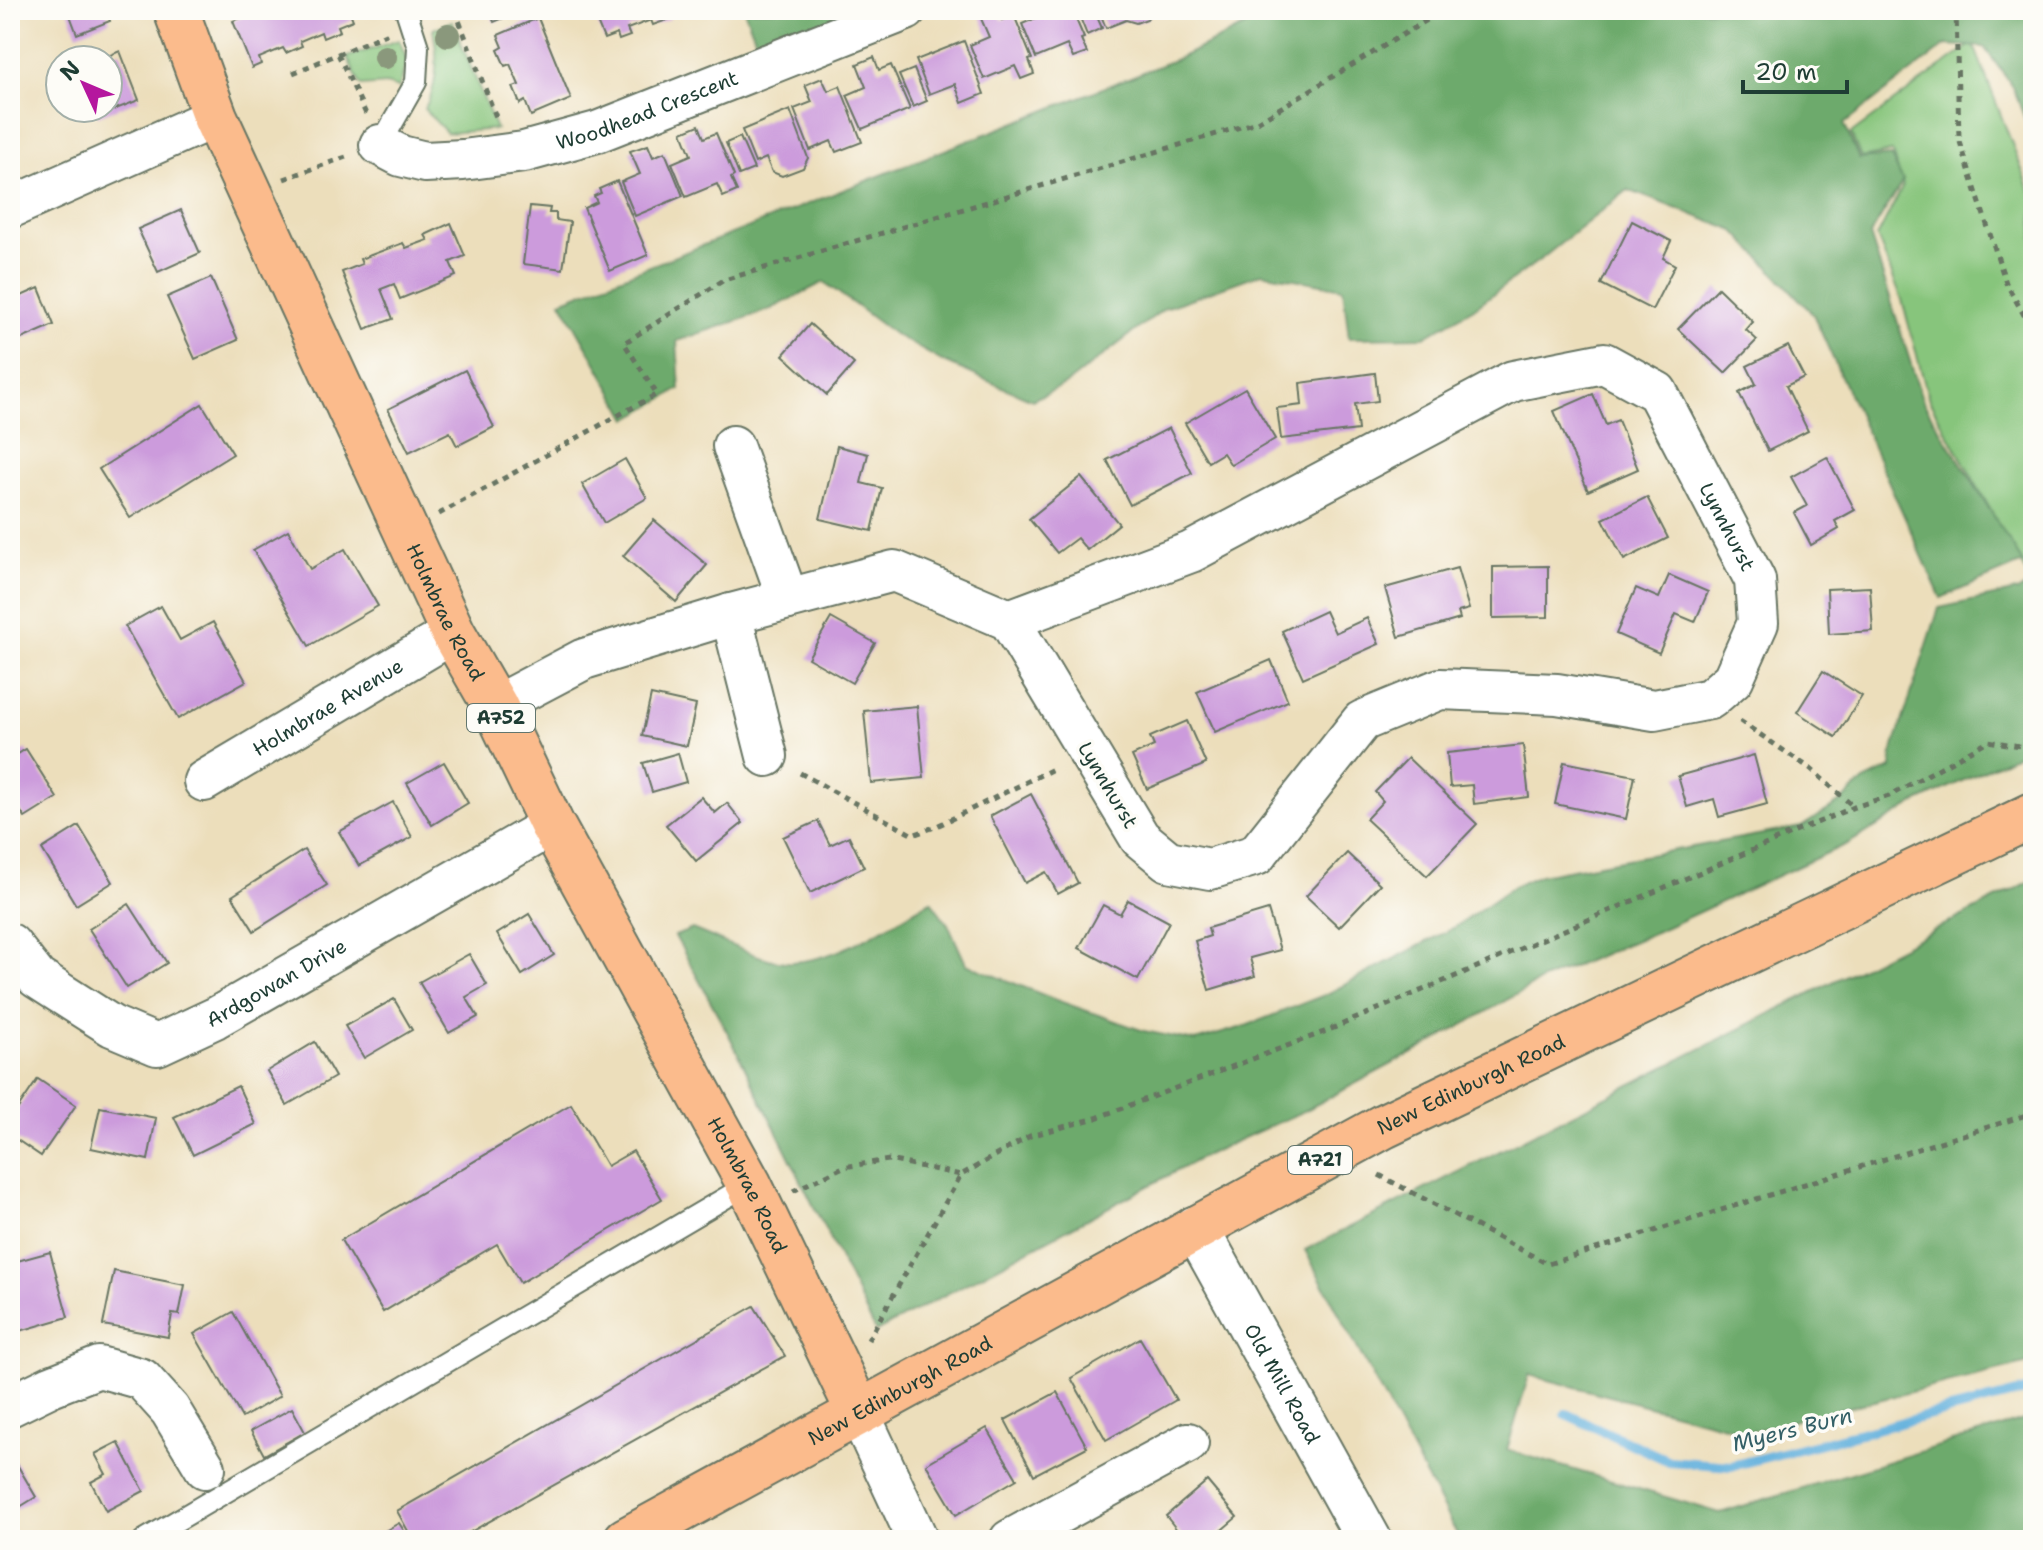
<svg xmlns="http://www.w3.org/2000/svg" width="2043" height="1550" font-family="'Shantell Sans',sans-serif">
<rect width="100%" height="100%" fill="#fdfcf7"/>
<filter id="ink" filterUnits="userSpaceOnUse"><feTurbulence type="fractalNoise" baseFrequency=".0125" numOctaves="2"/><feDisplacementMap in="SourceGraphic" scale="16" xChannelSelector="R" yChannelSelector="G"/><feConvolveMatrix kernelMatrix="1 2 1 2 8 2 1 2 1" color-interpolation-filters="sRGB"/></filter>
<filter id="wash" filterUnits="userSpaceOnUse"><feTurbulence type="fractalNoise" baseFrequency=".006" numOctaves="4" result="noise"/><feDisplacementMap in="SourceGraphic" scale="32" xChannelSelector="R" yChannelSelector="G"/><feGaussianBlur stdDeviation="1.8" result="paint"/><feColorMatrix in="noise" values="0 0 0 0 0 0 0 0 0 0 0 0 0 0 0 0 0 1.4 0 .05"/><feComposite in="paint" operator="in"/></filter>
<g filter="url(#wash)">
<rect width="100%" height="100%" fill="#ecdebb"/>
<g fill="#87c57c" stroke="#538158" stroke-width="2">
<path d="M452,21L496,129L447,133L424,109C439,86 438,55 433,29Z"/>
<path d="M399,40L407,60L399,88L386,84L361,86L347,57Z"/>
<path d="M1973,43L2033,198V573L2027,575L1929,400L1902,300L1877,237L1903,186L1892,152L1861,158L1851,134Z"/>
</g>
<g fill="#6daa6c" stroke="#467450" stroke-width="2">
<path d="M744,10H861L759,48Z"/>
<path d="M1279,10H2033V141L2013,87L1984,47L1946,45L1844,124L1859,159L1891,156L1903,181L1870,235L1923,402L2023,563L1941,598L1813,314L1735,231L1628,190L1545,256L1474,308L1424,337L1349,338L1343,288L1262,273L1165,308L1065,385L1032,400L942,361L894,334L824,282L769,310L677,341L680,389L628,419L561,301L1179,58Z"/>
<path d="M2033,582V747L1916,803L1849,843L1658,931L1542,980L1435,1041L1306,1110L1208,1154L876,1332L730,1037L675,936L692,929C718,939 745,953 772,960C822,973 889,924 931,901L948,924L966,964L1056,1000L1144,1031L1195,1041L1243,1027L1327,994L1455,927L1514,886L1540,875L1801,827L1842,801L1864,781L1891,768L1892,753L1939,608L2017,591Z"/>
<path d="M2033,880V1362L1748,1432L1529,1375L1507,1450L1720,1513L2033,1417V1532L2004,1540H1460L1305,1250Z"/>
</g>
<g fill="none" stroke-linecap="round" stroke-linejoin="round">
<path stroke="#64b1dd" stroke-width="10" d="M1566,1414L1669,1461L1731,1466L2033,1389"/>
</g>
<g id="blocks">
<g fill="#cc9bdc">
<path d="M68,10H106L110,21L77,34Z"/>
<path d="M260,10H349L353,20L338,26L340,31L323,38L321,32L300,41L302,46L286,53L283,48L259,58L261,64L252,68L233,21Z"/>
<path d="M489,10H523L494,22Z"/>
<path d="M592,10H673L667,13L670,19L653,25L651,20L627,29L630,36L619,40L617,34L604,39Z"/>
<path d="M989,10H998L1002,20L1014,15L1032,59L1029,60L1034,74L1021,79L1015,66L984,79L970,45L989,37L979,14Z"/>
<path d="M1038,10H1072L1084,38L1081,39L1087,53L1073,58L1067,45L1036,58L1022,24L1041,16Z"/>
<path d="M1077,10H1094L1102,28L1087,35Z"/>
<path d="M1099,10H1153L1147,19L1136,23L1126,20L1106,28Z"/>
<path d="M538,18L571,99L531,116L525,101L520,104L513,87L519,85L510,64L505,66L498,50L503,47L498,35Z"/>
<path d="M964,41L984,94L962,103L955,84L929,94L916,60Z"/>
<path d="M120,51L139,100L98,116L95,108H108V60H98Z"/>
<path d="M874,57L879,70L891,65L910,109L862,129L847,95L866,87L857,64Z"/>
<path d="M914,69L927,101L913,107L899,75Z"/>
<path d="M822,78L828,91L840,86L862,142L836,152L831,141L810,150L794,109L812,102L805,85Z"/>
<path d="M790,110L808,158L803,168L782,176L772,172L766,158L755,163L742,130Z"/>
<path d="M699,125L704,138L716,133L734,176L731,178L737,191L723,197L717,184L686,197L672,163L691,155L682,132Z"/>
<path d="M740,137L754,169L739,175L726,143Z"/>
<path d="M648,145L653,157L665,152L683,196L635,216L621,182L640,174L630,151Z"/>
<path d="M617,181L648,255L610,271L584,208L597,202L594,196L601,193L599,189Z"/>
<path d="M530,206L550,208L549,213H556V220L570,222L563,269L523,264Z"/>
<path d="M181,210L200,253L158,272L138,229Z"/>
<path d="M1632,221L1671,241L1663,258L1675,265L1652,310L1601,284Z"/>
<path d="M451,223L465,256L450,262L456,276L400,299L394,284L381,289L393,319L365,329L342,272L362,264L360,259L403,243L406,248L428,240L425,235Z"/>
<path d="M211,278L238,340L195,359L167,297Z"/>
<path d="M39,288L54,325L10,344V301Z"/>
<path d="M1718,288L1753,322L1746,330L1757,340L1725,373L1678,329Z"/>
<path d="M810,324L854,364L827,395L783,355Z"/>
<path d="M1788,346L1804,377L1786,386L1808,431L1768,451L1739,393L1756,384L1747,366Z"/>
<path d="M465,370L494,427L457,446L450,432L409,452L388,409Z"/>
<path d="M1375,373L1378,401L1355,404L1358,430L1281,439L1277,408L1302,405L1300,383Z"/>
<path d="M1245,388L1275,439L1231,465L1223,453L1208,462L1185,423Z"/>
<path d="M1593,394L1606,425L1618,420L1638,469L1588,491L1554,411Z"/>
<path d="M202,404L233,454L130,518L99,469Z"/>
<path d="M1169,428L1192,473L1130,505L1107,460Z"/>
<path d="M837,446L868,454L861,483L882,488L872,531L820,519Z"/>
<path d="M1827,457L1855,510L1835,521L1839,529L1811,545L1794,513L1807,506L1791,477Z"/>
<path d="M625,459L647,498L604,523L582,484Z"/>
<path d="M1081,477L1119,524L1087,550L1077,538L1057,553L1029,519Z"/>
<path d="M1647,497L1668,538L1624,560L1603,519Z"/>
<path d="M654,520L707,565L676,602L623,556Z"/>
<path d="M288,530L310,569L345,549L378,606L309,646L253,550Z"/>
<path d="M1548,566V617L1493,618V567Z"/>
<path d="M1457,568L1469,609L1458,612L1460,619L1399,637L1385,588Z"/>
<path d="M1669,575L1708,592L1695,622L1676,614L1659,653L1616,634L1636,588L1659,598Z"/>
<path d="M1870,587L1873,631L1829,634L1827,589Z"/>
<path d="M161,606L180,640L213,622L246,681L178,719L125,626Z"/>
<path d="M1325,611L1335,633L1367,618L1379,644L1303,678L1282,631Z"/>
<path d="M831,618L875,643L852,683L808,658Z"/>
<path d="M1271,660L1288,701L1215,732L1197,692Z"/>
<path d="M1823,671L1862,696L1836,737L1797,712Z"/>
<path d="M651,695L696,705L687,746L642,736Z"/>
<path d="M917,706L924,778L871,783L864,711Z"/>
<path d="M1187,721L1206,764L1147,789L1132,756L1154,746L1150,737Z"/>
<path d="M1523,745L1529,797L1474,804L1472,785L1450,787L1447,753Z"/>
<path d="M26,749L57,798L25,818L10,795V759Z"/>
<path d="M678,753L686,782L652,792L643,763Z"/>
<path d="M1754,755L1767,804L1719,817L1714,799L1687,807L1678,776Z"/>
<path d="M1408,758L1477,824L1427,876L1366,819L1383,801L1375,792Z"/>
<path d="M444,762L468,803L432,825L407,783Z"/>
<path d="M1564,762L1635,776L1626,819L1555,804Z"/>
<path d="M1031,794L1078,883L1058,894L1046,872L1025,883L990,816Z"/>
<path d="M701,797L715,813L727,803L743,823L696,861L666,825Z"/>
<path d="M393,802L412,837L359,866L339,832Z"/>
<path d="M818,821L830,845L849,836L864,867L810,893L783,837Z"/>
<path d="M79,826L113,882L76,905L42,849Z"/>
<path d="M304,850L327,885L254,931L232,896Z"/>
<path d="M1347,853L1380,884L1339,927L1306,896Z"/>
<path d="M1128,900L1169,922L1138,980L1079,948L1103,905L1120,914Z"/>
<path d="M129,904L167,963L127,988L89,929Z"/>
<path d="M1268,910L1280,950L1250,958L1255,976L1209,990L1195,941L1210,936L1208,928Z"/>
<path d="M529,914L554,955L522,975L497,934Z"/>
<path d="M469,954L487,985L466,997L478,1017L449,1033L419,982Z"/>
<path d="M394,999L412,1030L364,1058L345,1026Z"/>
<path d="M315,1042L335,1077L287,1105L267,1071Z"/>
<path d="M38,1079L76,1105L41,1156L10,1135V1120Z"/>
<path d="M238,1086L256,1124L193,1155L174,1117Z"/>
<path d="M571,1104L607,1166L633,1151L662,1199L520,1283L497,1244L383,1312L341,1240Z"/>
<path d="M100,1107L156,1118L148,1160L91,1148Z"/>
<path d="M50,1252L68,1317L10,1334V1263Z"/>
<path d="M114,1271L185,1285L179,1315L172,1314L168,1337L103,1325Z"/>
<path d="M754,1306L785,1356L456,1540H413L397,1511Z"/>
<path d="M233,1312L280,1396L242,1418L194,1334Z"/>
<path d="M1140,1338L1176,1400L1106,1440L1071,1378Z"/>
<path d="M1057,1392L1087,1447L1034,1475L1005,1420Z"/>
<path d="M292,1408L305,1432L264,1455L251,1431Z"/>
<path d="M987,1428L1017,1479L956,1515L926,1464Z"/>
<path d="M118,1442L144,1491L106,1511L91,1482L106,1474L95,1454Z"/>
<path d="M15,1461L36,1497L10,1513V1464Z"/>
<path d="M1207,1481L1237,1517L1210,1540H1185L1166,1516Z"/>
<path d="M399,1523L410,1540H369Z"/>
</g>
</g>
</g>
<g filter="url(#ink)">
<use href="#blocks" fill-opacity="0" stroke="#677563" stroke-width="2"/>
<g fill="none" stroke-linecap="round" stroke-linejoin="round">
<g stroke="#677563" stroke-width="24">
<g id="service">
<path d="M380,145L416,82L418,47L406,10"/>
<path d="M144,1540L749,1184"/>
</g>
</g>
<g stroke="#677563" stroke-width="44">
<g id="minor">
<path id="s1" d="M380,145L401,156L425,162L463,160L524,152L597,132L906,10"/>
<path d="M10,208L215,117"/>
<path d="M733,446L788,599"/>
<path d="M731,614L767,756"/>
<path id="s2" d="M495,706L584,659L731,614L894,571L1009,620L1191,552L1513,381L1604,363L1657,392L1755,580L1758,623L1733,679L1710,699L1654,710L1557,694L1440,689L1362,721L1256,855L1210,869L1168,861L1140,838L1009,620"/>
<path id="s3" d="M204,781L453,633"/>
<path id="s4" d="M10,944L37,978L112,1026L157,1045L215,1018L552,825"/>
<path d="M10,1406L51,1386L99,1367L142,1379L170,1410L205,1468"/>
<path d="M858,1411L918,1540"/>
<path d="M1010,1540L1188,1443"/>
</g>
</g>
<g stroke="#677563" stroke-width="48">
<g id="tertiary">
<path id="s5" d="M1196,1228L1369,1540"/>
</g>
</g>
<g stroke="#677563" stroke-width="48">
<g id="primary">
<path id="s6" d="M176,10L215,117L453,633L495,706L552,825L749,1184L858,1411"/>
<path id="s7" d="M626,1540L1384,1126L2033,815"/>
</g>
</g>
<g stroke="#677563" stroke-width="5" stroke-dasharray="6 6" stroke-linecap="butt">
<path d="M455,10L496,117"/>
<path d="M1956,10L1959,139L2006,283L2033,331"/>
<path d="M338,54L366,114"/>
<path d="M293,73L388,33"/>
<path d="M284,179L346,157"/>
<path d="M439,514L657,394L624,343L724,280L1257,122L1444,10"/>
<path d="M1740,721L1811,769L1854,807"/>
<path d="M800,773L913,835L937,826L1055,768"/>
<path d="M1379,1175L1548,1264L2033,1113"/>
<path d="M793,1191L843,1167L889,1160L961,1175"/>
<path d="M868,1340L961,1175L1030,1136L1096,1118L1324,1032L1854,807L1889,796L1988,741L2033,748"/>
</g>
<use href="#service" stroke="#fff" stroke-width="20"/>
<use href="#minor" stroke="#fff" stroke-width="40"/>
<use href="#tertiary" stroke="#fff" stroke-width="44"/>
<use href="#primary" stroke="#fbbb8c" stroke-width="44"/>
</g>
<g fill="#8a987b">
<circle cx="448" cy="35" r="12"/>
<circle cx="385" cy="57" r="12"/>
</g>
</g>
<g text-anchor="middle" stroke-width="7" stroke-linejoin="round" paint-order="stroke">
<g fill="#fdfcf7" stroke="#62766e" stroke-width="2">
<rect x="467" y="704" width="68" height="28" rx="6"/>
<rect x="1288" y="1146" width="64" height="28" rx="6"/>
</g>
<g font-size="18" font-weight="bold" fill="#1f3d34">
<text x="501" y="724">A752</text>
<text x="1320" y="1166">A721</text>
</g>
<g font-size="20" fill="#1f3d34" stroke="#fdfcf7">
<text dy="7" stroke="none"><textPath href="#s1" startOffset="278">Woodhead Crescent</textPath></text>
<text dy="7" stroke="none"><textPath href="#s2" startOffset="1412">Lynnhurst</textPath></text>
<text dy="7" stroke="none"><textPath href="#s6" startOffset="660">Holmbrae Road</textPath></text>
<text dy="7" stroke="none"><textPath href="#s3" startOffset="144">Holmbrae Avenue</textPath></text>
<text transform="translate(1108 785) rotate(59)" y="7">Lynnhurst</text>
<text dy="7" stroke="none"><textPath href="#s4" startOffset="316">Ardgowan Drive</textPath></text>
<text dy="7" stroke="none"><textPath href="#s7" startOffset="960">New Edinburgh Road</textPath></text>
<text dy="7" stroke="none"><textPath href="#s6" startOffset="1308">Holmbrae Road</textPath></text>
<text dy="7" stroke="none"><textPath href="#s5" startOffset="178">Old Mill Road</textPath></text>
<text dy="7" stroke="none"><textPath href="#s7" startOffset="312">New Edinburgh Road</textPath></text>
</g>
<g font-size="22" font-style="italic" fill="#346067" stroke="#fdfcf7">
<text transform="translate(1792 1429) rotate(-14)" y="8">Myers Burn</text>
</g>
</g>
<rect width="2043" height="1550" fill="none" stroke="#fdfcf7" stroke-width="40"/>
<g transform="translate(84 84) rotate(314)"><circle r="38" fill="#fdfcf7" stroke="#a4b0a9" stroke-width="2"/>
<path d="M0-6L14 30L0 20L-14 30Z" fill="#b5179e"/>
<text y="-12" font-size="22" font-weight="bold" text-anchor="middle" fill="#1f3d34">N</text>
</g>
<path d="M1743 80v12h104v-12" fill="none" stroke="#1f3d34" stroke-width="4"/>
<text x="1755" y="80" font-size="24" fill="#1f3d34" stroke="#fdfcf7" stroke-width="6" paint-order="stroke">20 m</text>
</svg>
